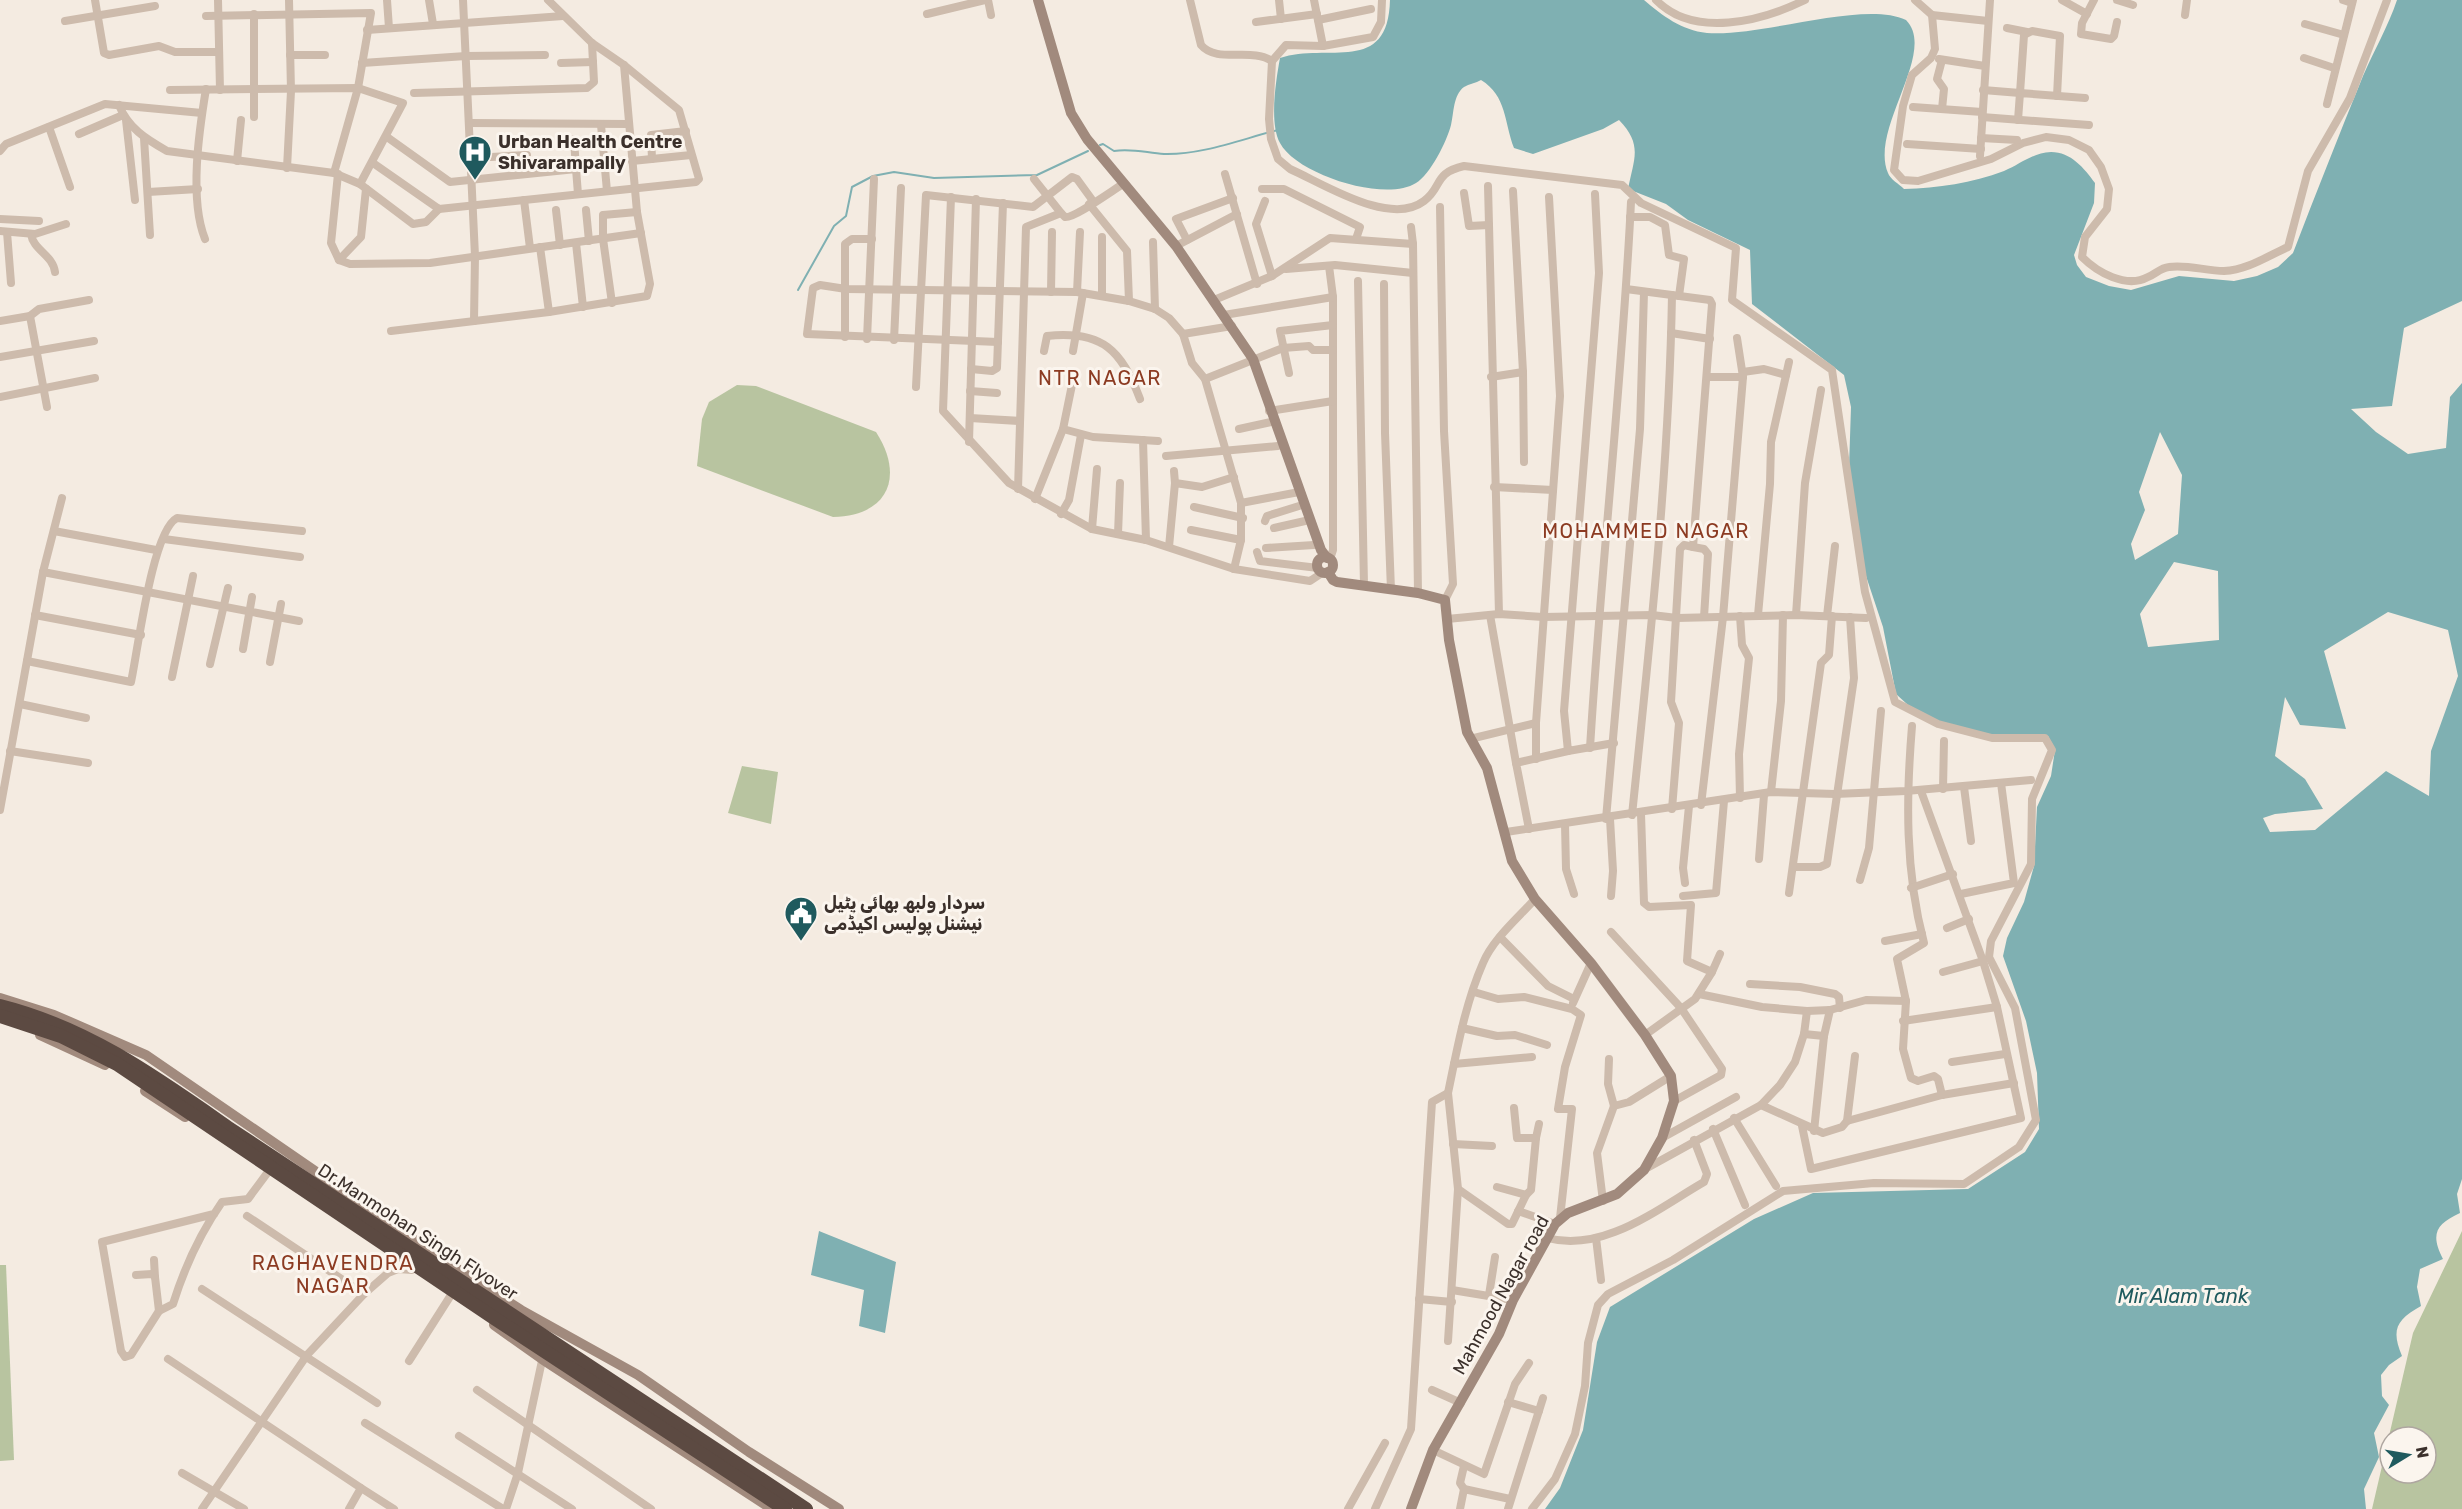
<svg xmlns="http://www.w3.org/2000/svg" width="2462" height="1509" font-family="Rubik,'Noto Sans Arabic',sans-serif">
<rect width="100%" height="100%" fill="#f4ebe1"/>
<g fill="#b8c4a0" fill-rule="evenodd">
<path d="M737,385L756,386L876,432C905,477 888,516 833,517L697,466L702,419L709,402Z"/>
<path d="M742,766L778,772L771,824L728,813Z"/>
<path d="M2462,1231V1509H2372L2413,1333ZM2390,1437H2426V1473H2390Z"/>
<path d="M0,1265H6L14,1460L0,1461Z"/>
</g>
<g fill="#7fb0b2" fill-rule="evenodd">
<path d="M1390,0H1644C1663,16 1681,30 1707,33C1763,37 1863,0 1906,20C1938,52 1869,129 1888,173C1890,179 1899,184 1904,189C1938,188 1972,183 2004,171C2021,164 2032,153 2051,152C2071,152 2084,168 2095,183L2094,203L2074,255L2077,265L2086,277L2109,286L2131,290L2179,276L2234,281L2257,276L2278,267L2293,253C2316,193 2339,135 2363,76C2374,50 2388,27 2397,0H2462V301L2404,328L2392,406L2351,409L2376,432L2408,454L2446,448L2450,397L2462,383V1179L2457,1194L2460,1213C2436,1224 2430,1234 2443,1259L2420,1269L2417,1287L2421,1306C2396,1320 2391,1330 2402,1356L2389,1365L2381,1375L2382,1396L2389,1405L2374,1433L2379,1457L2364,1489L2366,1509H1545L1560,1488L1583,1430L1597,1342L1610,1307L1754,1219L1813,1193L1968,1189L2025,1152L2039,1129L2037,1073L2026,1021L2003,956L2007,938L2024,902L2034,866L2037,807L2051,776L2055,750L2048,736L1996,735L1954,729L1908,705L1896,694L1883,627L1865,573L1849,468L1851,407L1844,375L1752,304L1750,250L1688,220L1666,204L1628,189C1634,158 1643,145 1619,120L1603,129L1533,154L1514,148C1504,122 1507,96 1481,80C1476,83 1469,84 1464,87C1453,95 1454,113 1451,125C1447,141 1430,175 1416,183C1385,203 1296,174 1280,143C1269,123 1276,80 1280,58C1328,42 1388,76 1390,0ZM2160,432L2182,475L2178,534L2135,560L2131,544L2145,510L2139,492ZM2174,562L2218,571L2219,640L2148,647L2140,614ZM2388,612L2448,630L2458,676L2431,751L2429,796L2386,771L2315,830L2270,832L2263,818L2275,814L2323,809L2305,779L2275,756L2285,697L2300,725L2346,729L2324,651Z"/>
<path d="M819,1231L896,1262L885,1333L859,1326L864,1290L811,1275Z"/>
</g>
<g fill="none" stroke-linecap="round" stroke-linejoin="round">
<g stroke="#7fb0b2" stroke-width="2">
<path d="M1100,145L1103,144L1114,151C1132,148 1147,153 1164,154C1202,155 1242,139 1278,130"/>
<path d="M798,290L834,226L846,216L852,187L873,176L894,172L934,178L1037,175L1088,151"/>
</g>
<g stroke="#cdbbac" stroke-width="8">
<path d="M95,0L104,53L109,55L159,46L175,52H218"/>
<path d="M218,0L220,90"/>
<path d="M387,0L389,28"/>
<path d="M429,0L433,24"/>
<path d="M463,0L475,256L474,321"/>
<path d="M988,0L991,15"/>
<path d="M1190,0L1201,45C1217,64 1252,47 1272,61"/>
<path d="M1279,0L1281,19"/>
<path d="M1314,0L1323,46"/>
<path d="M1382,0L1381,22L1373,37L1323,46L1286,45L1272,61L1269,119L1271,139L1278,159L1290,169C1324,184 1390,227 1424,201C1443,187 1433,173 1464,166L1622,185L1641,203L1736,248L1732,300L1832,370L1865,592L1895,702L1938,724L1992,738H2045L2052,750L2032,799L2031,864L1991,941L1989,957L2015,1008L2036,1120L2019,1147L1964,1184L1874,1183L1783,1191L1673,1260L1608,1294L1598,1305L1588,1343L1585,1386L1575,1434L1555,1479L1532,1509"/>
<path d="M1656,0C1694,39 1762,21 1805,0"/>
<path d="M1915,0L1932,15L1935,49L1931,58L1912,75L1903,106L1894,170L1903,180L1918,181L1991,159L2023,143L2046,137L2069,140L2089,150L2101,167L2109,189L2107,209L2085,237L2082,257C2097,272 2126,289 2148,277C2156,274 2160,268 2169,267C2186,264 2206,271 2224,271C2247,270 2268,256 2288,247L2308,171L2350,98L2387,0"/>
<path d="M2062,0L2087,14"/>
<path d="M2094,0L2082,23L2081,34L2111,39L2114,36L2117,22"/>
<path d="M2117,0L2133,5"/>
<path d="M2343,0L2352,3"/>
<path d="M254,14V117"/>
<path d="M927,14L985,0"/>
<path d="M1932,15L1988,21"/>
<path d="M2185,15L2187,0"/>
<path d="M206,16L371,13L358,88L334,173"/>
<path d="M1318,20L1371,9"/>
<path d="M65,21L155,6"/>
<path d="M1256,22L1317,14"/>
<path d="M2305,24L2344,35"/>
<path d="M2007,28L2027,32"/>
<path d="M367,30L563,16"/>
<path d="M290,55H325"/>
<path d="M2304,58L2334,68"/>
<path d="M1939,59L1985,66"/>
<path d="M1942,60L1937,79L1944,89L1942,109"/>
<path d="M362,63L466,56L545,55"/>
<path d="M561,63L593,62"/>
<path d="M170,90L358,88L403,103L360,184"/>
<path d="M1983,90L2020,93L2024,35L2032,31L2060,36L2057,96"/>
<path d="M414,93L587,88L594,82L592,43"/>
<path d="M2327,104L2353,0"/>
<path d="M119,105C128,128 146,139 167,151L334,173L360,184L413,224L426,222L439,209"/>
<path d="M1913,107L1982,112"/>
<path d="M1982,117L2089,125"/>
<path d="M126,120L135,200"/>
<path d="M2018,120L2020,93L2085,98"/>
<path d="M469,123L629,124"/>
<path d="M601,125L607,191"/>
<path d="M49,127L70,187"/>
<path d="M79,134L123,115"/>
<path d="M387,137L450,182L576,169L578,194"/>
<path d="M144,138L150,235"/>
<path d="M1981,138L2017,140"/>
<path d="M574,139L576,169"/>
<path d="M1907,144L1981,149"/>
<path d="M0,151L6,144L105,104L202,113"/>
<path d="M1980,156L1990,0"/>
<path d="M471,158L527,155"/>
<path d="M652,159L651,135L686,131"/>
<path d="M237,161L241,120"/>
<path d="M632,161L691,155"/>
<path d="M373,163L439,209L696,182L699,179L679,110L624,65L592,43L548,0"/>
<path d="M287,168L291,91L289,0"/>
<path d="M338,174L331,243L339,260L350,264L430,263L641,233"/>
<path d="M1225,174L1257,284"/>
<path d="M1034,179L1061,213"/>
<path d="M1488,186L1499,614"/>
<path d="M1262,189H1284L1360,227L1356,239"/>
<path d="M1513,191L1523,372L1524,462"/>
<path d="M148,192L198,189"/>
<path d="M1464,193L1469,226L1489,225"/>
<path d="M1595,194L1599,273L1564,711L1568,751L1614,743"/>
<path d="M951,197L943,411L1009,483L1092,529L1146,540L1234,569L1310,581L1322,573"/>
<path d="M524,200L530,248"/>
<path d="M1265,201L1256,224L1272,276"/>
<path d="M1089,204L1127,251L1129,301"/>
<path d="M1440,207L1444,431L1453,584L1445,600"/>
<path d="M556,210L560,245"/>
<path d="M586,210L589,241"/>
<path d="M1630,217H1650L1665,225L1669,255L1684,259L1679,296"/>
<path d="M0,219L39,221"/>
<path d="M0,231L35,234L66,224"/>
<path d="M7,232L11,283"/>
<path d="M31,234C33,250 53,255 55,272"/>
<path d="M1102,237V296"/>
<path d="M205,239C189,199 199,131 206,89"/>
<path d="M1187,240L1176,219L1233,198"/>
<path d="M1153,242L1155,309"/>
<path d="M576,243L583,307"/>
<path d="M1413,244L1418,593"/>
<path d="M1176,246L1237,214"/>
<path d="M540,247L549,312"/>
<path d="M339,260L361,237L366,189"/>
<path d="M1329,266L1333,297V550L1330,559"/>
<path d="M1286,269L1335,265L1413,273"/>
<path d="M1358,281L1364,585"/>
<path d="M1384,284L1385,433L1391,590"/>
<path d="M1626,289L1710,300L1712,304L1693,547L1684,545L1680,549L1671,702L1679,723L1672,809"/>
<path d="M1051,292L1052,232"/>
<path d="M1077,292L1080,232"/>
<path d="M1214,300L1272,276L1330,238L1413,244L1411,227"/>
<path d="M612,303L603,239V215L637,212"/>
<path d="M1224,315L1333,297"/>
<path d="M0,321L30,316"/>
<path d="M391,331L549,312L647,296L650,284L637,212L624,65"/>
<path d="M1671,333L1710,339"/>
<path d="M1183,334L1232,326"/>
<path d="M845,337V244L852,239H872"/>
<path d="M867,339L874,179"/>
<path d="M894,340L901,188"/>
<path d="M998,342L807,334L813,288L820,285L846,289L1077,292L1129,301L1155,309L1169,318L1183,334L1192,363L1205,379L1241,503V540L1234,569"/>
<path d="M1044,351L1047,336C1103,330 1122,351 1140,399"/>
<path d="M1073,351L1083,293"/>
<path d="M0,357L94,341"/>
<path d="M971,369L992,371L997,368L1003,203"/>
<path d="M1743,372L1764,369L1786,375"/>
<path d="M1289,373L1280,331L1333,325"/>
<path d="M1491,377L1523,372"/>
<path d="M1708,377H1743"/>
<path d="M1205,379L1283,348L1309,346L1313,350H1333"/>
<path d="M916,387L926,195L1033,207L1072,177L1077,179L1093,201"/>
<path d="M970,391L997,393"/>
<path d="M0,397L95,378"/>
<path d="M47,407L30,316L39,309L89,300"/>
<path d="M1269,411L1333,401"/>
<path d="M970,418L1020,421"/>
<path d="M1063,429L1073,380"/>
<path d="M1239,429L1271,422"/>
<path d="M1143,440L1146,540"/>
<path d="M969,442L976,199"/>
<path d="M1166,456L1278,446"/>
<path d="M1174,471L1175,483"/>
<path d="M1494,487L1553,490"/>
<path d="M1018,489L1026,227L1061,213L1065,217C1073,219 1113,190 1123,184"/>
<path d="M1035,499L1063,429L1093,437L1158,441"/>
<path d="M1241,503L1299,492"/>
<path d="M1194,507L1243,518"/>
<path d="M1061,514L1069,500L1081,435"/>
<path d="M1265,521L1267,516L1299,506"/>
<path d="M1274,528L1305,521"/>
<path d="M1092,529L1097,469"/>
<path d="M1191,530L1241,540"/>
<path d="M54,531L156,550"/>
<path d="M1118,534L1120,483"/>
<path d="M164,539L300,557"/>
<path d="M1169,547L1175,483L1202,487L1234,477"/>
<path d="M1693,547L1704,549L1708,554L1704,617"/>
<path d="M1266,548L1314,545"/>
<path d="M1257,552L1260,561L1318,568"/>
<path d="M43,572L299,621"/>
<path d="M35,615L141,635"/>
<path d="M1490,615L1516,763"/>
<path d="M1758,615L1770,484L1771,442L1789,362"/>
<path d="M1796,615L1805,483L1821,390"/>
<path d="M1827,616L1835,546"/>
<path d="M1447,619L1499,614L1543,617L1652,615L1677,618L1796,615L1866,618"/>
<path d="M243,649L252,597"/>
<path d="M27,661L131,682C138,650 152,531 177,518L302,531"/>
<path d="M270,662L281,604"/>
<path d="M210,664L228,588"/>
<path d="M172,677L193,576"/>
<path d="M20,704L86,718"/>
<path d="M1912,726C1906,799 1905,871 1924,943L1897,959L1906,1001L1903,1049L1911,1078L1918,1081L1934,1076L1938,1079L1942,1095"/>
<path d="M1470,739L1536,723"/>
<path d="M1590,748C1601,566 1622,384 1631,202"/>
<path d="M10,751L88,763"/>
<path d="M1536,759V723L1560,396L1549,197"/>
<path d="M1964,787L1971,841"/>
<path d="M1943,789L1944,741"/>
<path d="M1771,792L1781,701L1783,615"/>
<path d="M1740,798L1739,754L1749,658L1742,645L1740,616"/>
<path d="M1701,805L1723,617L1743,377L1737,338"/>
<path d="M0,810L43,572L62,498"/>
<path d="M1641,814L1644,903L1649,907L1691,905L1687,961L1712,972L1695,999L1645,1035"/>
<path d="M1632,815C1650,642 1669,469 1672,295"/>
<path d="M1606,819L1640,429L1644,292"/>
<path d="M1610,819L1613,871L1611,896"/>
<path d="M1565,824L1566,869L1574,894"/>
<path d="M1529,829L1516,763L1568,751"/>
<path d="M1506,832L1771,792L1835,794L1906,791L2031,780"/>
<path d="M1759,859L1764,795"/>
<path d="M1793,867H1820L1827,864L1854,678L1850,617"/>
<path d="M1860,880L1869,848L1881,711"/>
<path d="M1685,883L1683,868L1689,806"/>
<path d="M1911,888L1953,874"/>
<path d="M1789,893L1821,663L1829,655L1832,616"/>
<path d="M1961,894L2014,883L2001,783"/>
<path d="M1683,896L1716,893L1724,801"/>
<path d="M1947,928L1969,919"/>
<path d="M1611,932L1681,1008L1722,1069L1721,1075L1674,1101"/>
<path d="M1500,937L1548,986L1574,999"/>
<path d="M1885,941L1922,934"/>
<path d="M1712,972L1720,954"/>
<path d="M1943,972L1983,961"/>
<path d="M1750,984L1800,987L1835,994L1839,997L1840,1008"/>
<path d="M1474,992L1498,999L1524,997L1572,1009L1581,1015L1565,1067L1558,1109H1572L1560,1218"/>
<path d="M1699,994L1762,1007L1807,1011L1830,1010L1866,1000L1906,1001"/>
<path d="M1573,1003L1591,963"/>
<path d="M1903,1021L1997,1007"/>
<path d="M1462,1028L1497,1036L1515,1035L1547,1045"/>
<path d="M1804,1034L1824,1036"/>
<path d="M1609,1059L1608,1084L1614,1106"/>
<path d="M1952,1062L2005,1054"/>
<path d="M1454,1064L1532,1057"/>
<path d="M1448,1093L1458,1189L1508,1224H1512L1526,1195L1531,1190L1536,1138"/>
<path d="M1761,1105L1823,1133L1842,1127L1847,1121L1942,1095L2014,1083"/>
<path d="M1514,1108L1517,1138H1536L1539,1124"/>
<path d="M1734,1118L1776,1186"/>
<path d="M1847,1121L1855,1056"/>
<path d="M1802,1126L1811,1169L2021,1118L1997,1007L1983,961L1921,791"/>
<path d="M1713,1129L1745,1205"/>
<path d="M1814,1131L1824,1036L1830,1010"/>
<path d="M1662,1138L1736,1097"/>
<path d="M1453,1144L1492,1146"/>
<path d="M1647,1168L1761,1105L1780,1085L1795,1062L1804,1034L1807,1011"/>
<path d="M1497,1187L1526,1195"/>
<path d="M1603,1201L1597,1153L1614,1106L1629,1102L1671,1076"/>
<path d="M1518,1211L1555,1224"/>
<path d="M214,1214L102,1242L121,1351L125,1357L131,1355L159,1311L173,1304C184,1269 201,1232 222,1202L248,1199L268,1172"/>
<path d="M247,1216L364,1294"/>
<path d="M1547,1238C1604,1253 1657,1209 1704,1182L1707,1174L1694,1140"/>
<path d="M1596,1238L1601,1280"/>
<path d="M154,1260L155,1277"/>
<path d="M136,1275L152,1274L155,1277L159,1311"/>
<path d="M202,1289L377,1403"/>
<path d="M1452,1290L1513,1300"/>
<path d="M1489,1295L1495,1257"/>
<path d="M1419,1299L1452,1302"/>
<path d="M1448,1341L1458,1189"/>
<path d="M168,1359L361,1488L349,1509"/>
<path d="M409,1361L451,1295"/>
<path d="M477,1390L651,1509"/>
<path d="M1432,1390L1461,1403"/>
<path d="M1508,1402L1539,1411"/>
<path d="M365,1423L503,1509"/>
<path d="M459,1436L572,1509"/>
<path d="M1433,1450L1484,1474L1515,1384L1529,1363"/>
<path d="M182,1473L244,1509"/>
<path d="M361,1488L394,1509"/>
<path d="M1464,1489L1460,1483L1464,1466"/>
<path d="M202,1509L307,1355L364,1294L388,1273L398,1269L412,1270L416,1264"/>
<path d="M506,1509L518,1473L543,1356"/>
<path d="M1348,1509L1385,1443"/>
<path d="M1375,1509L1411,1429L1432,1102L1448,1093C1457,1050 1465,1004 1483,963C1493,939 1517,919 1535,899"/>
<path d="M1460,1509L1464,1489L1510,1499"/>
<path d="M1508,1509L1543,1398"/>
</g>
<g stroke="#a18a7d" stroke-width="10">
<path d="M1038,0L1071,113L1087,139L1176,246L1253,359L1321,550L1327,558"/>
<circle cx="1325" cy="565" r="8"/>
<path d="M1328,572L1333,580L1337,582L1418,593L1445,600L1449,640L1467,732L1487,768L1512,861L1535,899L1591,963L1645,1035L1671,1076L1674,1101L1662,1138L1644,1170L1617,1194L1568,1213L1555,1224L1513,1300L1499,1334L1433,1450L1411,1509"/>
<path d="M0,998L54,1015L146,1055L462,1272L521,1310L638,1375L749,1452L839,1509"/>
<path d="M40,1035L105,1065"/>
<path d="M145,1091L185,1117"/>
<path d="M494,1325L542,1359L772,1509"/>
</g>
<g stroke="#5c4a42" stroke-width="14">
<path d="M0,1006C88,1028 157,1078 230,1129L806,1509"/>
<path d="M0,1016L61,1036L117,1064L494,1318L785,1509"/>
</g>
</g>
<defs>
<g id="hospital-pin" transform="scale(1.725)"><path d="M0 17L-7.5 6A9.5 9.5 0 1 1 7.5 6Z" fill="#1f5a5e" stroke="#fbf5ee"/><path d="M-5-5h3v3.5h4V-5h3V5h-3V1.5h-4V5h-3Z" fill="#fff"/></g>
<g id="civic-pin" transform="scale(1.725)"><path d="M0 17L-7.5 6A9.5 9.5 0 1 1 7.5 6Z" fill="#1f5a5e" stroke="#fbf5ee"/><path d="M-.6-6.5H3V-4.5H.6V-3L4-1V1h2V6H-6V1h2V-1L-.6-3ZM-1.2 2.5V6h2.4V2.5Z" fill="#fff"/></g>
</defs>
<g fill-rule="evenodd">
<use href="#hospital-pin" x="475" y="152"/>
<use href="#civic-pin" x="801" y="913"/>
</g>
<g text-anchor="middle" stroke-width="6" stroke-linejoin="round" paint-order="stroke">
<g font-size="18" font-weight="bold" fill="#3b302b" stroke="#fbf5ee" text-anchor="start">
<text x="498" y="148">Urban Health Centre<tspan x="498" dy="21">Shivarampally</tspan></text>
<text x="824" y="909">سردار ولبھ بھائی پٹیل<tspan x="824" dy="21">نیشنل پولیس اکیڈمی</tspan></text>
</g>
<g font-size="18" fill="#3b302b" stroke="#fbf5ee">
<text transform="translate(418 1232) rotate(33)" y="6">Dr.Manmohan Singh Flyover</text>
<text transform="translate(1501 1295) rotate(-61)" y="6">Mahmood Nagar road</text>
</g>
<g font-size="20" letter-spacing="1.5" fill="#8c3b22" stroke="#fbf5ee">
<text x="1100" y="385">NTR NAGAR</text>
<text x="1646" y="538">MOHAMMED NAGAR</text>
<text x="333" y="1270">RAGHAVENDRA<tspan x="333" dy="23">NAGAR</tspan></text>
</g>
<g font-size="20" font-style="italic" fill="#1f5a5e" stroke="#fbf5ee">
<text x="2183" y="1303">Mir Alam Tank</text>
</g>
</g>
<g transform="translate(2408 1455) rotate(79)"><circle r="28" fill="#fbf5ee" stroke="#aea6a0" stroke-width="1.5"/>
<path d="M0-4.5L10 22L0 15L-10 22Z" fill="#1f5a5e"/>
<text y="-9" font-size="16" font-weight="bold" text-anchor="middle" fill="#3b302b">N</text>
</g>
</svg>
